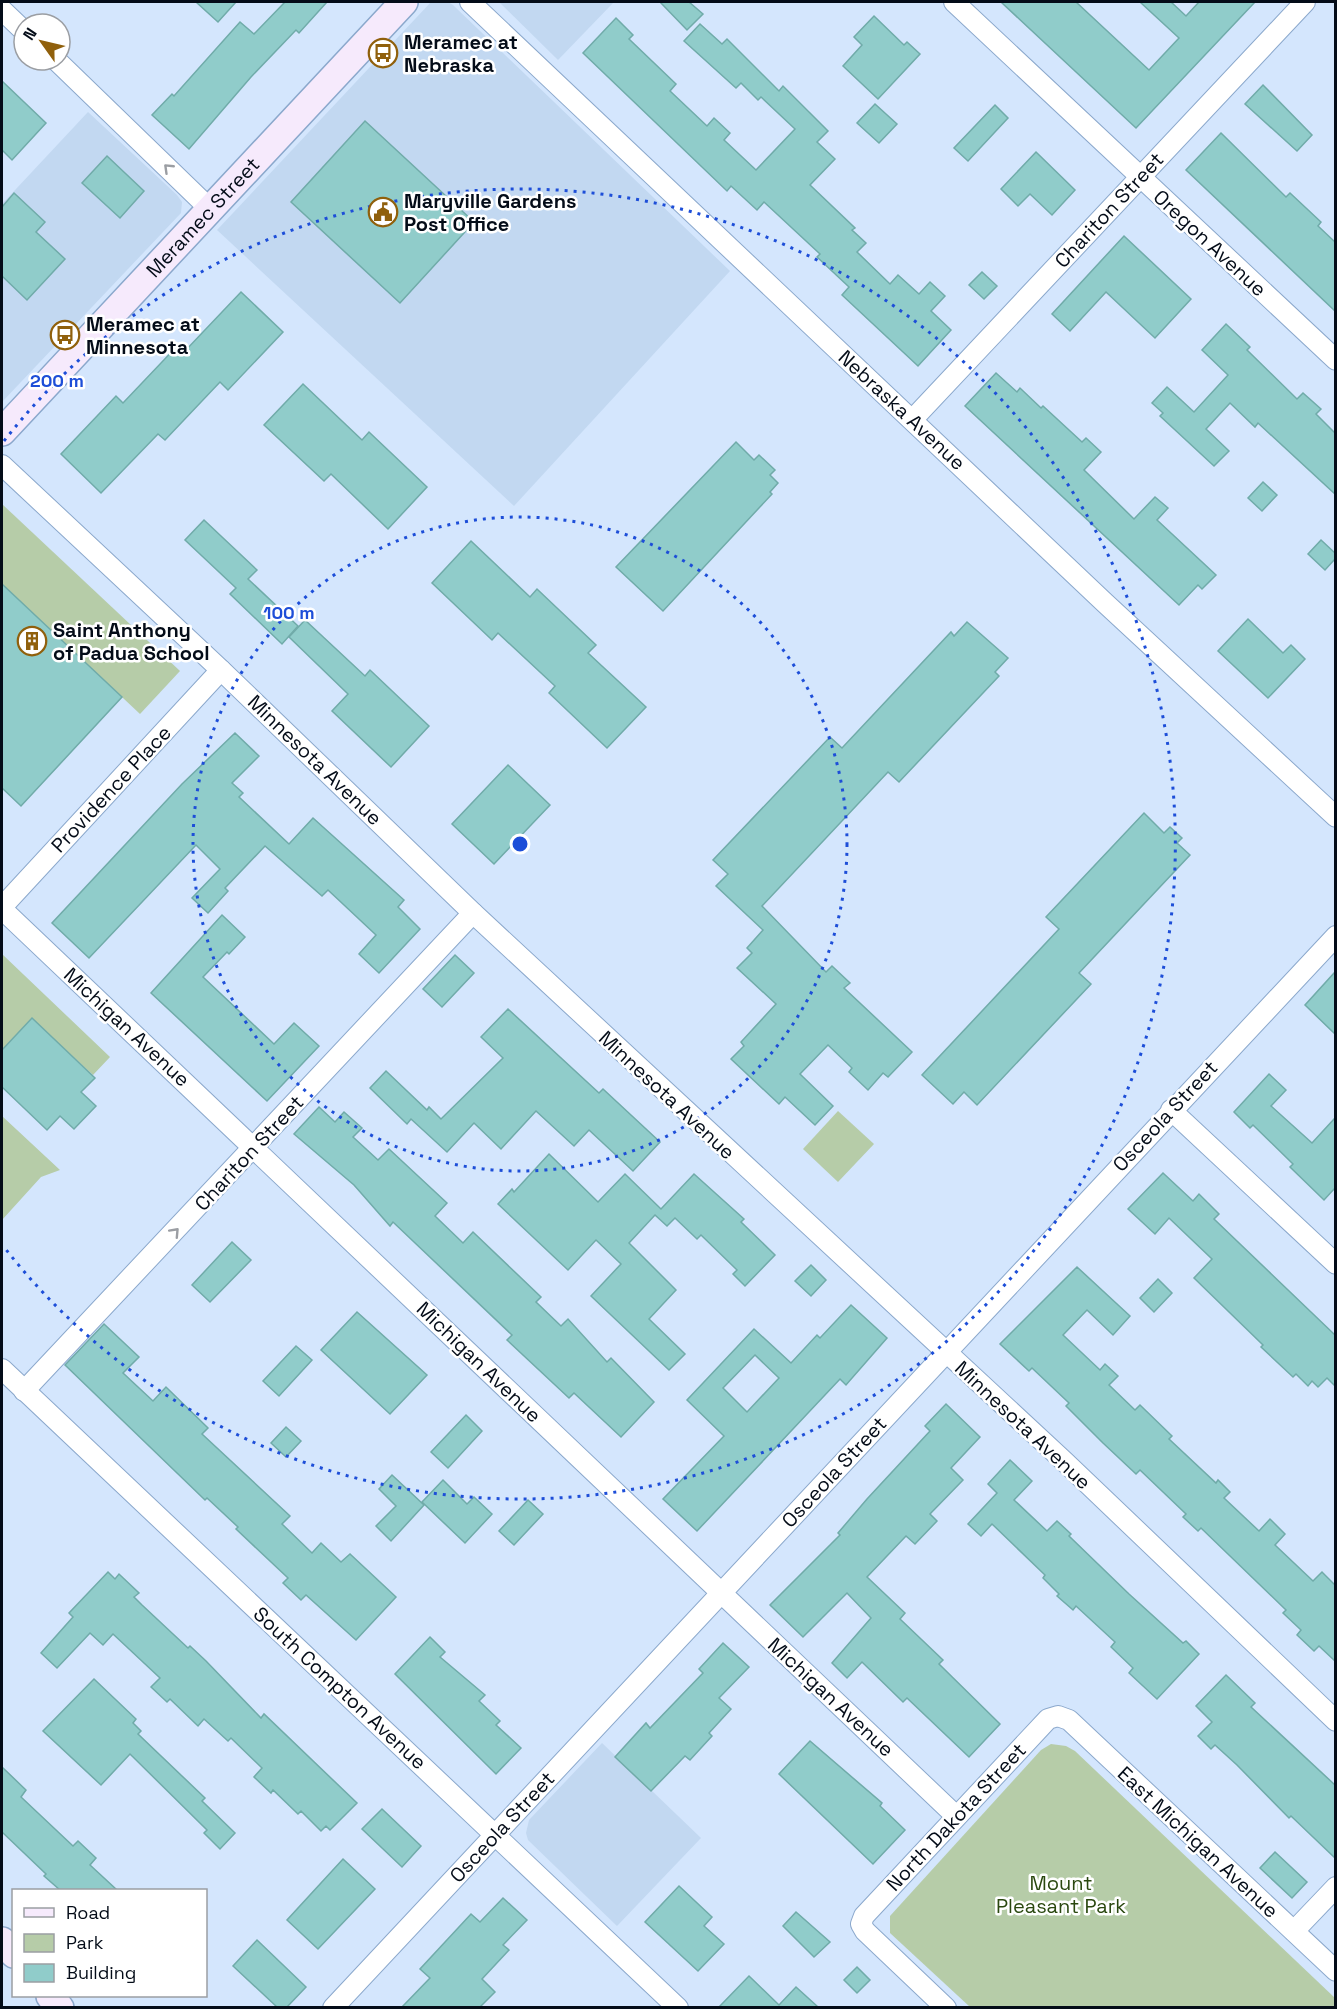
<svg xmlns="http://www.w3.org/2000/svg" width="1337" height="2009" font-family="'Space Grotesk',sans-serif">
<rect width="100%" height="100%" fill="#d4e6fd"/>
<g fill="#c2d8f1">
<path d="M431,2H448L453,5L730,271L514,506L217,230Z"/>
<path d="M499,2H614L558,60Z"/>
<path d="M88,112L177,195L182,202L181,213L2,402V204Z"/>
<path d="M602,1743L701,1838L617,1926L528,1840L526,1833L529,1820Z"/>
</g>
<g fill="#b6cca8">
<path d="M2,504L180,671L140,714L2,584Z"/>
<path d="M2,954L110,1057L93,1075L32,1019L2,1050Z"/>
<path d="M838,1111L874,1144L838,1182L803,1149Z"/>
<path d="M2,1116L60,1170L41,1177L2,1220Z"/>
<path d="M1051,1744L1066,1746L1075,1751L1335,1998V2007H970L890,1933V1916L1041,1750Z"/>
</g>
<g fill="#90ccca" stroke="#70aba9" stroke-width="1.5" fill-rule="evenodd">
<path d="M196,2H236L218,22Z"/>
<path d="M285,2H327L299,33L296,30L251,77L189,149L152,115L172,94L174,96L240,22L254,34Z"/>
<path d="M660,2H689L703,14L687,30Z"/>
<path d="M1001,2H1076L1149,70L1179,38L1140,2H1171L1186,16L1199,2H1255L1136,128Z"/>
<path d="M874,16L904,45L907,42L920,54L878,99L843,66L862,45L854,37Z"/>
<path d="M616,18L633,35L629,39L676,84L670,91L707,126L714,118L730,133L724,140L756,170L795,129L761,97L758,100L741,83L736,88L684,41L700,24L722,44L727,39L779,91L783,86L828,131L817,142L835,159L810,185L855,228L852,230L866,243L857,252L890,284L898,275L919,294L930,282L945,296L931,311L951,330L918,366L842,295L849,287L817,257L820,254L764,202L757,210L731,186L727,191L583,53Z"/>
<path d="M2,81L46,123L12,160L2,150Z"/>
<path d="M1263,85L1312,135L1297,151L1245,104Z"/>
<path d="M875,104L897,124L879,143L857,123Z"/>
<path d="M995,105L1008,118L968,161L954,148Z"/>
<path d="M365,121L474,222L400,303L291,202Z"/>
<path d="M1221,133L1286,197L1290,193L1321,222L1318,226L1335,242V311L1186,170Z"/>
<path d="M1036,152L1075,190L1052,215L1030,194L1018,206L1001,189Z"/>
<path d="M107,156L144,191L120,218L82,183Z"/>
<path d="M14,193L45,222L36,232L65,259L27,300L2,276V207Z"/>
<path d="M1124,236L1191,299L1155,338L1106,292L1070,331L1052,314Z"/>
<path d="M982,272L997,286L984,299L969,285Z"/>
<path d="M241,292L283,332L228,390L220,382L165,440L158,434L101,493L61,454L116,396L123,403L179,344L185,351Z"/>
<path d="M1226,324L1250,347L1247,350L1297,399L1303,393L1321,409L1316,414L1335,433V494L1258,423L1255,427L1230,403L1206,429L1229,451L1214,466L1160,416L1163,413L1152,403L1167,387L1194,412L1228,375L1202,350Z"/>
<path d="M996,373L1017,392L1020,388L1041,408L1043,406L1082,442L1086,438L1101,452L1084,470L1134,519L1155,497L1168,508L1157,520L1216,575L1202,589L1198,585L1179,605L965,406Z"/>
<path d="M303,384L362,440L369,432L427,487L388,529L331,474L324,481L264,425Z"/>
<path d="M736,442L754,460L759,455L775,470L770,475L778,483L770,492L772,494L663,611L616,567Z"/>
<path d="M1263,482L1277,495L1262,511L1248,498Z"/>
<path d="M204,520L257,570L248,579L298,626L282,644L230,594L236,588L185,540Z"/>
<path d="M1321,540L1335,553V559L1325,570L1308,554Z"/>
<path d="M471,541L530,597L537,589L596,645L588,653L646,707L607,748L549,693L555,686L498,633L492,640L432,583Z"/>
<path d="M2,584L122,697L21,806L2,788Z"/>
<path d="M1248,619L1283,653L1291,645L1305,659L1268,698L1218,651Z"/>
<path d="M305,620L365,676L370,670L429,726L391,767L332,711L348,694L289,637Z"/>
<path d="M967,622L1008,658L995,672L999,676L899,782L888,772L762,906L826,972L832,966L850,983L844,988L912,1052L888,1077L883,1073L868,1090L849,1072L852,1068L828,1045L800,1074L833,1106L815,1125L785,1097L779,1104L731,1059L744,1046L741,1042L776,1004L737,968L752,953L747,948L763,930L716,886L728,874L713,860L830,737L842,748L951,632L954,636Z"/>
<path d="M235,733L259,756L232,783L243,793L239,797L289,844L313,818L404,900L398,907L420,929L379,973L359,954L376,935L328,890L322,896L265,846L225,888L228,891L208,913L192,898L220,869L196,845L89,958L52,923L182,784Z"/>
<path d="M508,765L550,805L494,864L452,824Z"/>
<path d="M1144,813L1164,833L1170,827L1182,838L1177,843L1190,855L1079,973L1091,984L977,1105L964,1092L953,1104L922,1075L1059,929L1046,917Z"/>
<path d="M222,915L245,937L229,954L227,952L203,977L274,1044L294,1023L319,1046L267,1101L151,993Z"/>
<path d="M455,955L474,973L442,1007L423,989Z"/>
<path d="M1335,972V1034L1305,1005Z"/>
<path d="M508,1009L599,1093L603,1089L660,1142L633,1171L589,1130L574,1146L536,1111L501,1149L474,1123L447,1152L411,1119L407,1124L370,1088L386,1071L427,1110L429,1107L441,1119L503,1058L481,1037Z"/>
<path d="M32,1018L95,1078L81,1092L96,1106L74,1129L60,1116L47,1130L2,1087V1050Z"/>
<path d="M1269,1074L1286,1090L1271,1106L1312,1143L1335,1118V1188L1324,1200L1290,1167L1293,1164L1253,1125L1250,1128L1234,1112Z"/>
<path d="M319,1107L335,1122L344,1112L362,1128L353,1137L378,1160L389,1149L447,1203L435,1216L463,1243L473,1232L541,1297L536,1302L561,1326L568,1319L607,1362L611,1358L654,1402L621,1437L574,1393L569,1398L507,1340L512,1335L414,1242L393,1222L390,1226L354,1185L294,1134Z"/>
<path d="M549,1154L598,1202L625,1174L661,1209L694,1174L744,1219L741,1222L775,1255L745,1286L733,1274L737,1270L701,1235L697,1239L675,1218L667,1226L655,1215L629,1243L676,1290L649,1319L685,1354L669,1370L591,1296L621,1264L596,1240L568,1270L498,1204L512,1189L514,1192Z"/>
<path d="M1163,1173L1193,1201L1199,1194L1219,1214L1214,1219L1335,1335V1386L1327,1378L1318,1387L1312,1381L1308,1386L1296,1374L1293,1377L1261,1347L1263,1345L1194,1278L1212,1259L1169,1218L1155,1234L1128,1209Z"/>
<path d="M232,1242L251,1260L210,1302L192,1285Z"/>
<path d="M811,1265L826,1280L811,1296L795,1281Z"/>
<path d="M1077,1267L1130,1316L1113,1335L1087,1310L1063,1335L1100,1370L1105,1364L1118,1376L1109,1385L1135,1410L1140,1405L1172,1436L1169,1439L1216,1483L1218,1480L1230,1492L1224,1498L1259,1531L1270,1519L1285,1534L1275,1545L1313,1581L1322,1572L1335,1585V1661L1319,1646L1314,1651L1297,1635L1301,1630L1283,1613L1286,1610L1201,1528L1198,1531L1183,1517L1186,1514L1140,1470L1136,1474L1103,1443L1066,1406L1069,1403L1032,1368L1029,1371L1000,1344Z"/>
<path d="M1158,1279L1172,1293L1154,1312L1140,1298Z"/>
<path d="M851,1305L887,1338L846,1385L840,1379L697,1531L663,1499L724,1436L687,1400L754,1329L791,1363L817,1335L820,1338ZM755,1355L779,1378L747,1412L723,1388Z"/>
<path d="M357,1312L427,1375L390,1414L321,1350Z"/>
<path d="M104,1324L139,1357L123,1373L153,1401L166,1387L208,1428L202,1434L290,1516L282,1524L312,1553L321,1543L341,1562L350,1554L396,1597L356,1640L306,1595L301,1600L283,1583L288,1578L236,1529L238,1527L207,1498L205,1500L65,1365Z"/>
<path d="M296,1346L312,1360L279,1396L263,1381Z"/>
<path d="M946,1404L980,1437L951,1468L963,1480L930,1514L937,1521L915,1544L906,1536L867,1577L905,1613L900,1619L943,1660L939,1664L1000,1724L969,1757L907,1698L903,1702L862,1662L847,1678L832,1663L871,1618L847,1593L803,1637L770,1605L840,1535L838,1533L867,1499L930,1431L925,1426Z"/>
<path d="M466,1415L482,1431L448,1468L431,1452Z"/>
<path d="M286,1427L301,1441L286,1457L271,1443Z"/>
<path d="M1010,1460L1032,1481L1014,1500L1047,1531L1057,1521L1071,1534L1069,1536L1129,1594L1183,1643L1186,1641L1199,1654L1157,1699L1129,1673L1133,1668L1111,1647L1115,1642L1076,1606L1073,1610L1057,1596L1059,1594L1043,1578L1045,1575L992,1524L981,1536L968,1524L997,1493L988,1484Z"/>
<path d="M392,1475L424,1505L391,1541L376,1526L396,1506L379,1489Z"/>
<path d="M443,1480L467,1504L474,1497L492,1514L465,1543L422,1502Z"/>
<path d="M528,1500L543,1514L514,1545L499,1531Z"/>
<path d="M108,1572L115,1579L119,1574L139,1593L134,1597L142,1605L188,1648L190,1646L206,1661L261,1718L264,1714L357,1803L330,1830L326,1826L321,1831L301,1811L298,1814L273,1790L271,1793L254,1777L262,1768L231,1738L228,1741L204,1719L198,1726L170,1699L167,1702L151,1687L160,1678L113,1634L103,1645L90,1633L57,1668L41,1653L73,1617L69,1613Z"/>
<path d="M430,1637L445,1652L440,1657L485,1695L479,1701L500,1721L496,1725L521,1748L496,1774L395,1674Z"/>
<path d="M723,1643L749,1667L719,1698L731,1709L709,1733L712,1736L690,1760L685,1756L651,1791L615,1757L646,1723L650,1728L703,1673L699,1669Z"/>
<path d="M1226,1675L1255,1703L1251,1707L1335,1785V1858L1291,1816L1289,1818L1237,1765L1215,1745L1211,1749L1198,1736L1212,1722L1196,1706Z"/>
<path d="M94,1679L136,1719L133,1723L141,1731L138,1734L205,1798L202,1801L235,1833L220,1849L204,1833L207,1830L130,1754L101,1785L43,1731Z"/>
<path d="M810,1741L882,1803L880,1806L905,1830L873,1864L779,1774Z"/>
<path d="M2,1767L26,1790L21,1797L73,1846L78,1841L96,1858L90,1865L117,1890H60L44,1876L46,1874L2,1832Z"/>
<path d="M382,1809L421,1846L402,1867L362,1829Z"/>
<path d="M1275,1852L1307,1882L1292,1898L1260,1868Z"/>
<path d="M343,1859L375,1889L318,1949L287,1920Z"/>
<path d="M679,1886L712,1917L704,1926L724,1944L698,1971L645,1922Z"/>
<path d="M503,1898L527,1920L503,1945L509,1950L482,1979L495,1992L480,2007H402L430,1978L420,1969L471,1914L480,1922Z"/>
<path d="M796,1912L830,1942L814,1957L783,1926Z"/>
<path d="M257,1940L306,1987L287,2007H277L233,1966Z"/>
<path d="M857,1967L870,1980L857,1993L844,1980Z"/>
<path d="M749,1976L779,2005L796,1987L818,2007H719Z"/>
</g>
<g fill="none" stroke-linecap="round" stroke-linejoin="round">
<g stroke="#8ba8cc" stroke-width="22">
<g id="street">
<path d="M470,2L1105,603L1336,817"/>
<path d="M954,2L1336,360"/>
<path d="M2,10L24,31"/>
<path d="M56,60L210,209"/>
<path d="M913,419L1305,2"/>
<path d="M2,465L221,670L473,913L1065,1462L1336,1721"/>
<path d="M2,907L221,670"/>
<path d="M2,909L956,1816"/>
<path d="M1171,1110L1336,1264"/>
<path d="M2,1369L678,2008"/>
<path d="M24,1391L473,913"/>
<path d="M1294,1931L1336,1887"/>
<path d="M333,2008L1336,936"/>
<path d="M946,2008L865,1931L861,1924L864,1916L1048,1719L1058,1716L1069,1720L1336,1971"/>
</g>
</g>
<g stroke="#8ba8cc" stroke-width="30">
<g id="secondary">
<path id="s1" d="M2,432L404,2"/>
<path d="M2,1941L14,1954"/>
<path d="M50,1996L60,2008"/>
</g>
</g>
<use href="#street" stroke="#fff" stroke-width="20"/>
<use href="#secondary" stroke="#f6eafc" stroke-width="27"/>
</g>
<defs><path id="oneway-chevron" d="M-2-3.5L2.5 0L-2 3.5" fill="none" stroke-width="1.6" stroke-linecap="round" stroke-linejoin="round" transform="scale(1.5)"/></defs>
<g stroke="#9b9ea3">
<use href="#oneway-chevron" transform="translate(168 168) rotate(-136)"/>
<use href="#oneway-chevron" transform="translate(175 1232) rotate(-47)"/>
</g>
<g fill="none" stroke="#1d4ed8" stroke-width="3" stroke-dasharray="3 6">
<circle cx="520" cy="844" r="327"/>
<path d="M4 441A655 655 0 1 1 4 1247"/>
</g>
<defs>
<g id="bus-ring" transform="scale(1.5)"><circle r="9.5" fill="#fff" stroke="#90600c" stroke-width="1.5"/><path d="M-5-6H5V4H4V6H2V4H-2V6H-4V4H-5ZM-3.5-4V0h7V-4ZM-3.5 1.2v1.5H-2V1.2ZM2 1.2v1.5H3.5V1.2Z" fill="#90600c"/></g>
<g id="civic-ring" transform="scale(1.5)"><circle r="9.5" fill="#fff" stroke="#90600c" stroke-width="1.5"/><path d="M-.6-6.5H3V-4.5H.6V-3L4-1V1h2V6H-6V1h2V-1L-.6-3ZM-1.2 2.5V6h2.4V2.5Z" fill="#90600c"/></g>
<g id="building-ring" transform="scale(1.5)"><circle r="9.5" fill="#fff" stroke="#90600c" stroke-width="1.5"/><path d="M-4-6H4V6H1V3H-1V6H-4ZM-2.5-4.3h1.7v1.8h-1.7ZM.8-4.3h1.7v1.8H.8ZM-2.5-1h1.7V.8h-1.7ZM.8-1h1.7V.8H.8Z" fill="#90600c"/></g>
</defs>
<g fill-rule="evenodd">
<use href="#bus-ring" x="383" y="53"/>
<use href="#civic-ring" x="383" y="212"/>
<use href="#bus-ring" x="65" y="335"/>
<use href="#building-ring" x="32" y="641"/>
</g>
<g text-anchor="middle" stroke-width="5" stroke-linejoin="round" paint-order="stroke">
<g font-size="20" font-weight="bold" fill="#040c18" stroke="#fff" text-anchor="start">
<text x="404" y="49">Meramec at<tspan x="404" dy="23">Nebraska</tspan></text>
<text x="404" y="208">Maryville Gardens<tspan x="404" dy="23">Post Office</tspan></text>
<text x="86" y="331">Meramec at<tspan x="86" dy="23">Minnesota</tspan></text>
<text x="53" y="637">Saint Anthony<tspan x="53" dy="23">of Padua School</tspan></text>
</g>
<g font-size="20" fill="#040c18" stroke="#fff">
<text transform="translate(1109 210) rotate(-47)" y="7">Chariton Street</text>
<text dy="7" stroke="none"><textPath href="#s1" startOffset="294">Meramec Street</textPath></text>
<text transform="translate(1210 243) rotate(43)" y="7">Oregon Avenue</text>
<text transform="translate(902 410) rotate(43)" y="7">Nebraska Avenue</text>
<text transform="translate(315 760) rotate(44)" y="7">Minnesota Avenue</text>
<text transform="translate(111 789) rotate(-47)" y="7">Providence Place</text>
<text transform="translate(127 1027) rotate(43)" y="7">Michigan Avenue</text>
<text transform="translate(667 1095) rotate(43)" y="7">Minnesota Avenue</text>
<text transform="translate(1165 1116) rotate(-47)" y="7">Osceola Street</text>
<text transform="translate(249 1153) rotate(-47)" y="7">Chariton Street</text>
<text transform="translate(479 1362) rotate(44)" y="7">Michigan Avenue</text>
<text transform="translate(1023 1425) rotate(43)" y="7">Minnesota Avenue</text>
<text transform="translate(834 1472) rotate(-47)" y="7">Osceola Street</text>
<text transform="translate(340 1688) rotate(43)" y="7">South Compton Avenue</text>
<text transform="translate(831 1697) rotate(43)" y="7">Michigan Avenue</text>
<text transform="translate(956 1817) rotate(-47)" y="7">North Dakota Street</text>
<text transform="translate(502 1827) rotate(-47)" y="7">Osceola Street</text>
<text transform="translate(1198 1842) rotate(43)" y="7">East Michigan Avenue</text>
</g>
<g font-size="20" fill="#2a480f" stroke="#fff">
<text x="1061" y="1890">Mount<tspan x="1061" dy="23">Pleasant Park</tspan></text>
</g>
</g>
<circle cx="520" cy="844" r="9" fill="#1d4ed8" stroke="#fff" stroke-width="3"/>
<g font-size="18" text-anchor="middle" font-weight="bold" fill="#1d4ed8" stroke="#fff" stroke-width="5" stroke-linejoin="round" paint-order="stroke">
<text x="57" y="387">200 m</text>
<text x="289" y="619">100 m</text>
</g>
<rect width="1337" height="2009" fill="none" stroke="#040c18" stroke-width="6"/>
<rect x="12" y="1889" width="195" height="108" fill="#ffffff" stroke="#9b9ea3" stroke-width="1.5"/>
<rect x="24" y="1908" width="30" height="9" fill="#f6eafc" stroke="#9b9ea3" stroke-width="1.5"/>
<text x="66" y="1919" font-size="18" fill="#040c18">Road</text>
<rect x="24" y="1934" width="30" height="18" fill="#b6cca8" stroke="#9b9ea3" stroke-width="1.5"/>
<text x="66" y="1949" font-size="18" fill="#040c18">Park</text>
<rect x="24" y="1964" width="30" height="18" fill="#90ccca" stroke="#9b9ea3" stroke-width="1.5"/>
<text x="66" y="1979" font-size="18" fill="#040c18">Building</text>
<g transform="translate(42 42) rotate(304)"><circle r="28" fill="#ffffff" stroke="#9b9ea3" stroke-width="1.5"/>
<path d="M0-4.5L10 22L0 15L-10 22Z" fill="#90600c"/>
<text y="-9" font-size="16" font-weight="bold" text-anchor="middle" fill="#040c18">N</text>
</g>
</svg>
